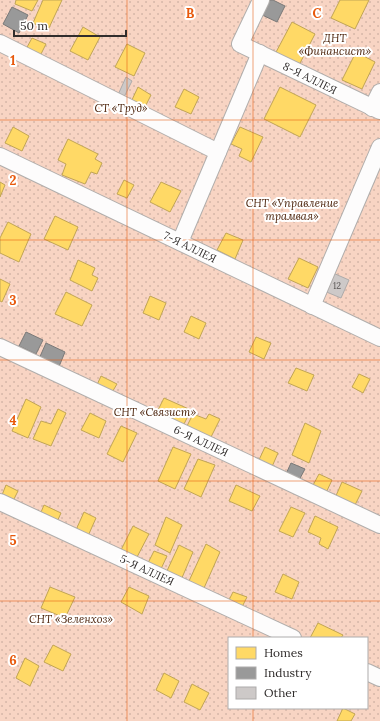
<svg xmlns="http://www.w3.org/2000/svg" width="380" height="721" font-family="Lora,serif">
<defs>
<pattern id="garden-dots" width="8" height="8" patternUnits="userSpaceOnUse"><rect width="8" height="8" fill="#f8d4c3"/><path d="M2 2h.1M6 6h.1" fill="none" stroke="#d5b6a8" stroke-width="1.8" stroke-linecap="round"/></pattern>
</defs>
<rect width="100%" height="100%" fill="#efebe9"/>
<path fill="url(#garden-dots)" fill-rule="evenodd" d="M0,0H380V721H0ZM229,638H367V708H229Z"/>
<g fill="#ffd966" stroke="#c1a555">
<path d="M16,0H38L32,11L15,4Z"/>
<path d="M43,0H62L48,30L33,23Z"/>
<path d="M340,0H369L355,29L331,18Z"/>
<path d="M292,22L315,34L298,67L274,56Z"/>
<path d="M83,27L100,37L88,60L70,51Z"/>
<path d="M32,38L46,44L39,58L25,51Z"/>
<path d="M127,44L145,53L134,76L115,67Z"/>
<path d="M356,52L375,62L362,89L342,80Z"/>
<path d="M138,87L151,95L144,109L131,102Z"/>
<path d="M280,87L316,105L300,137L264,119Z"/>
<path d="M184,89L199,97L191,114L175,107Z"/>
<path d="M13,127L29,136L22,151L5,143Z"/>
<path d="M240,127L263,137L251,162L239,156L242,149L231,144Z"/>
<path d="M68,139L98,154L95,159L102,163L97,174L91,172L85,184L62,175L66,164L58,160Z"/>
<path d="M124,180L134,185L127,198L117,194Z"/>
<path d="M0,182L5,185L0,197Z"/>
<path d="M161,182L181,191L170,212L150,202Z"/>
<path d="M55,216L78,227L68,250L44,239Z"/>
<path d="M8,222L31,234L19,262L0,253V238Z"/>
<path d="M226,233L243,240L235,259L217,250Z"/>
<path d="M299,258L318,267L308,288L288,279Z"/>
<path d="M78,260L95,268L92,275L98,278L92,291L70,280Z"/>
<path d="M0,279L10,284L2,302L0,301Z"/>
<path d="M66,292L92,305L82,326L55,314Z"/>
<path d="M150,296L166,303L159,320L143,313Z"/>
<path d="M191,316L206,323L199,339L184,332Z"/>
<path d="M256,337L271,343L264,359L249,352Z"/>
<path d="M296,368L314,375L307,391L288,383Z"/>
<path d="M359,374L370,379L363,393L352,387Z"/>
<path d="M101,376L117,384L111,394L96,387Z"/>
<path d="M164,398L191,410L183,426L156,414Z"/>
<path d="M26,399L41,407L28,438L12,431Z"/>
<path d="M58,409L66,413L51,446L33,439L41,421L51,424Z"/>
<path d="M90,413L106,421L99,438L81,430Z"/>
<path d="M193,414L206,419L209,414L220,419L210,439L186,428Z"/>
<path d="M305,423L321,431L309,463L292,455Z"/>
<path d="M121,426L137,433L123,462L107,454Z"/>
<path d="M173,447L191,454L175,489L158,481Z"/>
<path d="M265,447L278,453L271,469L258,462Z"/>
<path d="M198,459L215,465L201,497L184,489Z"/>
<path d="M319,474L332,480L325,495L311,489Z"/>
<path d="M342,482L362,491L354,507L335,498Z"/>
<path d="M6,485L18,491L13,501L2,495Z"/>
<path d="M236,485L260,496L252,511L229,501Z"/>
<path d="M44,505L61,513L56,524L39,517Z"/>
<path d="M291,507L305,513L293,537L279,531Z"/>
<path d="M84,512L96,518L88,536L76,530Z"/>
<path d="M315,516L338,527L328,549L319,544L321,538L308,532Z"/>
<path d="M166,517L182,525L170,553L155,545Z"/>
<path d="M133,526L149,534L136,559L120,552Z"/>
<path d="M206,544L220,552L204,588L189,581Z"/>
<path d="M179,545L193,552L181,580L166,573Z"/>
<path d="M154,551L167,556L160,571L147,565Z"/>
<path d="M283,574L299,582L292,599L275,592Z"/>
<path d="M50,587L75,597L65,618L41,608Z"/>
<path d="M129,587L149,596L142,614L121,602Z"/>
<path d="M233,592L247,597L242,607L228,602Z"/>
<path d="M318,623L343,635L341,638H310Z"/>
<path d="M53,645L71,654L63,671L44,662Z"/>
<path d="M25,658L39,666L30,686L16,678Z"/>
<path d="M164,673L179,681L171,698L156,690Z"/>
<path d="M192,684L209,693L200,710L184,702Z"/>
<path d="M343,708L355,714L351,721H337Z"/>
</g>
<g fill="#999" stroke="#7a7978">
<path d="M265,0H273L285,6L277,22L258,13Z"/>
<path d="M12,7L28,15L19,33L3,24Z"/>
<path d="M26,332L43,340L36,354L19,346Z"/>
<path d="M46,343L65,352L58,369L38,361Z"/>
<path d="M291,463L305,469L298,482L285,476Z"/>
</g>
<g fill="#cdc9c8" stroke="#aeabaa">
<path d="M126,77L132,81L123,99L117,97Z"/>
<path d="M333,273L349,280L341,298L324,291Z"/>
</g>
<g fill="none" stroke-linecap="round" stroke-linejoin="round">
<g stroke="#b1aeac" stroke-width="18">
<g id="minor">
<path d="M261,0L240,44L380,111"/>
<path d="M0,43L218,152"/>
<path d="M372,108L380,92"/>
<path d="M0,156L380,338"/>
<path d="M180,242L260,53"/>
<path d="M312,306L380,147"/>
<path d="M0,347L380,525"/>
<path d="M0,502L293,638"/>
<path d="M367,672L380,678"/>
</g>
</g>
<use href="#minor" stroke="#fdfcfc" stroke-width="16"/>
</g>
<path fill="none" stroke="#e8590c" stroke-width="1" stroke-opacity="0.55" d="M127,0V721M253,0V638M0,120H380M0,240H380M0,360H380M0,481H380M0,601H380M253,708V721"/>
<g text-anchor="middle" stroke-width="4" stroke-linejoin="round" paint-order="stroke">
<g font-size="9" fill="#585453">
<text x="337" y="289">12</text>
</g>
<g font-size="11" font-style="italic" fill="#461c03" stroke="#fff">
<text x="335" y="42">ДНТ<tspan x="335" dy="13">«Финансист»</tspan></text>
<text x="121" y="112">СТ «Труд»</text>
<text x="292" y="207">СНТ «Управление<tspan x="292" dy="13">трамвая»</tspan></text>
<text x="155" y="416">СНТ «Связист»</text>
<text x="71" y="623">СНТ «Зеленхоз»</text>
</g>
<g font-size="11" fill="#312d2c" stroke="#fff">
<text transform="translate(310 78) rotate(26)" y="4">8-Я АЛЛЕЯ</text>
<text transform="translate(190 247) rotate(26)" y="4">7-Я АЛЛЕЯ</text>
<text transform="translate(201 441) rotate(25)" y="4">6-Я АЛЛЕЯ</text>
<text transform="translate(147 570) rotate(25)" y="4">5-Я АЛЛЕЯ</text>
</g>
</g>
<g font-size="13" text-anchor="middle" font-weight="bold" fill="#e8590c" stroke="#fff" stroke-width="4" stroke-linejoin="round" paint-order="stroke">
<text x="190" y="18">B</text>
<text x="317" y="18">C</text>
<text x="13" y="65">1</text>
<text x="13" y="185">2</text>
<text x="13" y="305">3</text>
<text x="13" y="425">4</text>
<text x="13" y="545">5</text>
<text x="13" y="665">6</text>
</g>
<rect x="228" y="637" width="140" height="72" fill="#ffffff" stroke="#adabab"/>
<rect x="236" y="647" width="20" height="12" fill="#ffd966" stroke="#adabab"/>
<text x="264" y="657" font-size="12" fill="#312d2c">Homes</text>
<rect x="236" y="667" width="20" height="12" fill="#999999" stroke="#adabab"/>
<text x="264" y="677" font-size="12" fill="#312d2c">Industry</text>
<rect x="236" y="687" width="20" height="12" fill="#cdc9c8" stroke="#adabab"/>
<text x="264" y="697" font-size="12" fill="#312d2c">Other</text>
<path d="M14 30v6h112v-6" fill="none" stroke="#312d2c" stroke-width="2"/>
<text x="20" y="30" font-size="12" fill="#312d2c" stroke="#ffffff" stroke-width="3" paint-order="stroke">50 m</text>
</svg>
